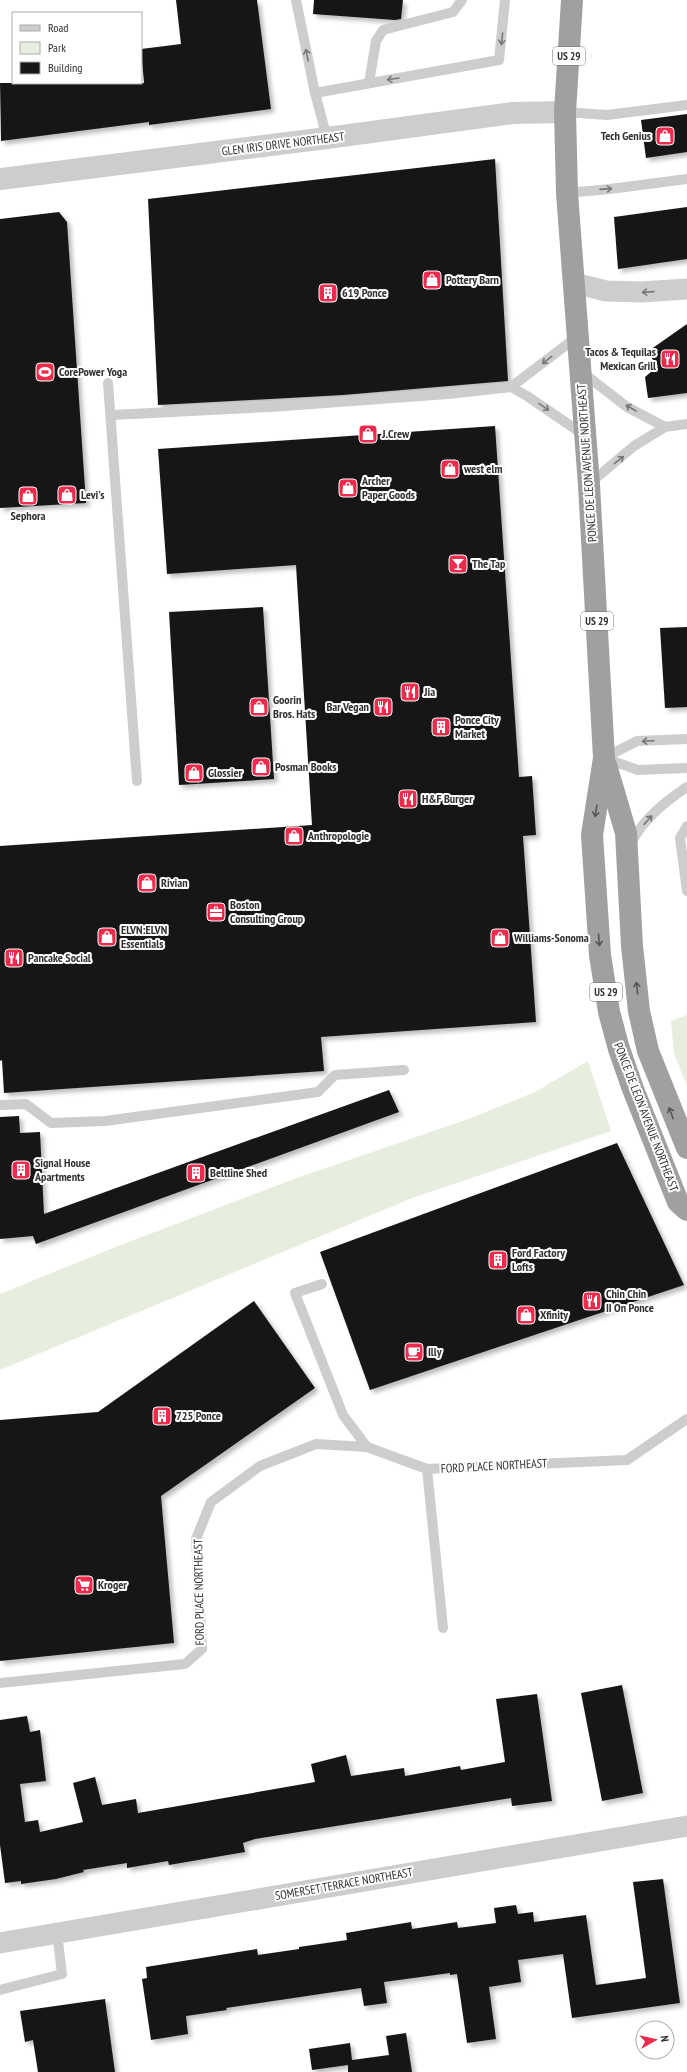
<svg xmlns="http://www.w3.org/2000/svg" width="687" height="2072" font-family="'PT Sans Narrow',sans-serif">
<defs>
<filter id="shadow"><feDropShadow dx="3.5" dy="3.5" stdDeviation="2" flood-color="#0004"/></filter>
</defs>
<rect width="100%" height="100%" fill="#fff"/>
<g fill="#e8eedd">
<path d="M687,1015V1086L674,1054L671,1021Z"/>
<path d="M588,1061L611,1131L415,1197L0,1370V1294L118,1246L294,1179L471,1118L535,1092Z"/>
</g>
<g fill="#171717" filter="url(#shadow)">
<path d="M176,0H257L271,109L149,125V122L1,141L0,83H144L141,49L181,44Z"/>
<path d="M314,0H403L401,19L395,20L313,14Z"/>
<path d="M687,114V152L646,158L641,120Z"/>
<path d="M495,159L508,381L343,395L158,405L148,199Z"/>
<path d="M687,207V259L618,269L614,217Z"/>
<path d="M59,212L67,222L86,503L0,508V219Z"/>
<path d="M687,324V393L648,398L645,377L658,366L647,352Z"/>
<path d="M495,426L519,777L532,776L536,835L523,836L536,1022L321,1037L324,1071L4,1093L2,1060L0,1061V846L312,825L296,565L167,574L158,449Z"/>
<path d="M263,607L274,779L179,785L169,612Z"/>
<path d="M687,627V707L665,708L660,628Z"/>
<path d="M389,1090L399,1112L36,1244L33,1236L0,1239V1117L19,1116L20,1133L40,1132L44,1214Z"/>
<path d="M617,1143L684,1285L370,1390L320,1252Z"/>
<path d="M254,1301L315,1388L161,1496L174,1643L0,1661V1420L98,1412Z"/>
<path d="M622,1685L643,1793L602,1801L581,1693Z"/>
<path d="M537,1694L552,1801L512,1806L511,1798L255,1839L243,1843L245,1852L169,1865L168,1861L127,1868V1863L83,1870L84,1872L56,1879L21,1884V1881L5,1883L0,1845V1720L27,1716L30,1732L40,1730L46,1781L20,1784L25,1822L38,1820L40,1832L83,1822L73,1783L95,1777L102,1805L136,1799L138,1813L315,1782L311,1764L346,1755L351,1776L404,1768L405,1776L460,1766L461,1770L505,1762L496,1699Z"/>
<path d="M663,1879L680,2003L572,2018L563,1954L518,1960L521,1982L489,1987L496,2039L467,2043L457,1974L450,1975V1973L384,1982L387,2003L364,2006L361,1988L226,2008L227,2010L186,2016L188,2034L151,2040L142,1979L147,1978L146,1967L257,1949L258,1955L299,1949V1947L347,1940L346,1933L411,1922L412,1929L457,1922L458,1928L496,1923L494,1908L516,1905L518,1914L533,1912L534,1922L586,1915L596,1985L646,1978L633,1882Z"/>
<path d="M105,1999L115,2072H38L33,2040L25,2042L20,2011Z"/>
<path d="M406,2033L412,2072H348V2065L312,2070L309,2049L350,2043L352,2060L389,2055L386,2036Z"/>
</g>
<g fill="none" stroke-linecap="round" stroke-linejoin="round">
<g stroke="#cdcdcd" stroke-width="10">
<path d="M296,0L315,93L327,138"/>
<path d="M369,83L376,41L383,30L453,12L462,0"/>
<path d="M315,93L499,60L505,0"/>
<path d="M565,112L607,115L687,105"/>
<path d="M567,193L610,189L687,179"/>
<path d="M582,372L627,407L665,427"/>
<path d="M108,383L137,781"/>
<path d="M511,387L527,396L584,435"/>
<path d="M112,415L271,407L448,394L511,387L578,336"/>
<path d="M589,484L634,446L665,427L687,424"/>
<path d="M604,758L637,741L687,739"/>
<path d="M604,758L638,770L687,768"/>
<path d="M687,826L680,838L687,891"/>
<path d="M631,843C644,818 665,802 687,787"/>
<path d="M0,1105L26,1104L51,1123L105,1121L318,1092L335,1075L404,1070"/>
<path d="M322,1284L295,1293L343,1415L367,1447"/>
<path d="M427,1469L443,1628"/>
<path d="M0,1683L185,1664L202,1649L196,1539L211,1502L260,1466L316,1444L367,1447L427,1469L627,1460L687,1419"/>
<path d="M0,1990L62,1974L57,1933"/>
</g>
<g stroke="#cdcdcd" stroke-width="21">
<path d="M574,283L606,291L641,292L687,289"/>
<path d="M0,1943L687,1826"/>
</g>
<path stroke="#cdcdcd" stroke-width="22" d="M0,179L327,138L513,113L565,112"/>
<g stroke="#a0a0a0" stroke-width="22">
<path d="M572,0L565,112L567,193L589,485L604,758L592,835L600,955L609,1012L619,1049L633,1089L678,1202L687,1210"/>
<path d="M606,765L626,833L632,946L639,1011L648,1051L687,1148"/>
</g>
</g>
<defs><path id="oneway-shaft" d="M-6 0H5M1.5-3L5.5 0L1.5 3" fill="none" stroke-width="1.6" stroke-linecap="round" stroke-linejoin="round"/></defs>
<g stroke="#777">
<use href="#oneway-shaft" transform="translate(502 39) rotate(96)"/>
<use href="#oneway-shaft" transform="translate(307 55) rotate(-101)"/>
<use href="#oneway-shaft" transform="translate(393 79) rotate(171)"/>
<use href="#oneway-shaft" transform="translate(606 189) rotate(-4)"/>
<use href="#oneway-shaft" transform="translate(648 292) rotate(176)"/>
<use href="#oneway-shaft" transform="translate(547 360) rotate(142)"/>
<use href="#oneway-shaft" transform="translate(544 407) rotate(34)"/>
<use href="#oneway-shaft" transform="translate(631 408) rotate(-150)"/>
<use href="#oneway-shaft" transform="translate(619 460) rotate(-38)"/>
<use href="#oneway-shaft" transform="translate(648 741) rotate(177)"/>
<use href="#oneway-shaft" transform="translate(648 820) rotate(-48)"/>
</g>
<g stroke="#575757">
<use href="#oneway-shaft" transform="translate(596 811) rotate(99)"/>
<use href="#oneway-shaft" transform="translate(599 940) rotate(86)"/>
<use href="#oneway-shaft" transform="translate(637 988) rotate(-96)"/>
<use href="#oneway-shaft" transform="translate(671 1113) rotate(-111)"/>
</g>
<defs>
<g id="shop-square" transform="scale(1)"><rect x="-9" y="-9" width="18" height="18" rx="4" fill="#ed2c4d" stroke="#fff"/><path d="M-5-2.5h2.3a2.7 3.5 0 0 1 5.4 0H5L5.5 6h-11ZM-1.5-2.5h3a1.5 2.3 0 0 0-3 0Z" fill="#fff"/></g>
<g id="building-square" transform="scale(1)"><rect x="-9" y="-9" width="18" height="18" rx="4" fill="#ed2c4d" stroke="#fff"/><path d="M-4-6H4V6H1V3H-1V6H-4ZM-2.5-4.3h1.7v1.8h-1.7ZM.8-4.3h1.7v1.8H.8ZM-2.5-1h1.7V.8h-1.7ZM.8-1h1.7V.8H.8Z" fill="#fff"/></g>
<g id="restaurant-square" transform="scale(1)"><rect x="-9" y="-9" width="18" height="18" rx="4" fill="#ed2c4d" stroke="#fff"/><path d="M-5-6h1v4h1v-4h1v4h1v-4h1v5L-1.5 .5V6h-2V.5L-5-1ZM5-6V6H3V1.5H1.5Q1.5-4 5-6Z" fill="#fff"/></g>
<g id="stadium-square" transform="scale(1)"><rect x="-9" y="-9" width="18" height="18" rx="4" fill="#ed2c4d" stroke="#fff"/><path d="M0-5a6.5 5 0 1 0 0 10a6.5 5 0 1 0 0-10ZM-3.5-1.8h7v3.6h-7Z" fill="#fff"/></g>
<g id="bar-square" transform="scale(1)"><rect x="-9" y="-9" width="18" height="18" rx="4" fill="#ed2c4d" stroke="#fff"/><path d="M-6-5H6L.8 .8V4.5H3.5V6h-7V4.5H-.8V.8Z" fill="#fff"/></g>
<g id="office-square" transform="scale(1)"><rect x="-9" y="-9" width="18" height="18" rx="4" fill="#ed2c4d" stroke="#fff"/><path d="M-6-3h4V-5.5h4V-3h4V5H-6ZM-1-4.5V-3h2v-1.5ZM-6 0V1H6V0Z" fill="#fff"/></g>
<g id="cafe-square" transform="scale(1)"><rect x="-9" y="-9" width="18" height="18" rx="4" fill="#ed2c4d" stroke="#fff"/><path d="M-5.5-4.5H6V0H3Q3 3.5 0 3.5H-2.5Q-5.5 3.5-5.5 0ZM3-3.2v2h1.7v-2ZM-6 4.5H4V6H-6Z" fill="#fff"/></g>
<g id="supermarket-square" transform="scale(1)"><rect x="-9" y="-9" width="18" height="18" rx="4" fill="#ed2c4d" stroke="#fff"/><path d="M-6-5.5h2.5l.6 2H6L4.5 2H-2.5L-4.4-4H-6ZM-1.5 3.2a1.3 1.3 0 1 0 .1 0ZM3 3.2a1.3 1.3 0 1 0 .1 0Z" fill="#fff"/></g>
</defs>
<g fill-rule="evenodd">
<use href="#shop-square" x="665" y="136"/>
<use href="#shop-square" x="432" y="280"/>
<use href="#building-square" x="328" y="293"/>
<use href="#restaurant-square" x="670" y="359"/>
<use href="#stadium-square" x="45" y="372"/>
<use href="#shop-square" x="368" y="434"/>
<use href="#shop-square" x="450" y="469"/>
<use href="#shop-square" x="348" y="488"/>
<use href="#shop-square" x="67" y="495"/>
<use href="#shop-square" x="28" y="496"/>
<use href="#bar-square" x="458" y="564"/>
<use href="#restaurant-square" x="410" y="692"/>
<use href="#shop-square" x="259" y="707"/>
<use href="#restaurant-square" x="383" y="707"/>
<use href="#building-square" x="441" y="727"/>
<use href="#shop-square" x="261" y="767"/>
<use href="#shop-square" x="194" y="773"/>
<use href="#restaurant-square" x="408" y="799"/>
<use href="#shop-square" x="294" y="836"/>
<use href="#shop-square" x="147" y="883"/>
<use href="#office-square" x="216" y="912"/>
<use href="#shop-square" x="107" y="937"/>
<use href="#shop-square" x="500" y="938"/>
<use href="#restaurant-square" x="14" y="958"/>
<use href="#building-square" x="21" y="1170"/>
<use href="#building-square" x="196" y="1173"/>
<use href="#building-square" x="498" y="1260"/>
<use href="#restaurant-square" x="592" y="1301"/>
<use href="#shop-square" x="526" y="1315"/>
<use href="#cafe-square" x="414" y="1352"/>
<use href="#building-square" x="162" y="1416"/>
<use href="#supermarket-square" x="84" y="1585"/>
</g>
<g text-anchor="middle" stroke-width="4" stroke-linejoin="round" paint-order="stroke">
<g fill="#fff" stroke="#6e6e6e" stroke-width="1">
<rect x="553" y="47" width="32" height="18" rx="3"/>
<rect x="581" y="612" width="32" height="18" rx="3"/>
<rect x="590" y="983" width="32" height="18" rx="3"/>
</g>
<g font-size="11" font-weight="bold" fill="#303030">
<text x="569" y="60">US 29</text>
<text x="597" y="625">US 29</text>
<text x="606" y="996">US 29</text>
</g>
<g font-size="12" font-weight="bold" fill="#303030" stroke="#fff" text-anchor="start">
<text x="651" y="140" text-anchor="end">Tech Genius</text>
<text x="446" y="284">Pottery Barn</text>
<text x="342" y="297">619 Ponce</text>
<text x="656" y="356" text-anchor="end">Tacos &amp; Tequilas<tspan x="656" dy="14">Mexican Grill</tspan></text>
<text x="59" y="376">CorePower Yoga</text>
<text x="382" y="438">J.Crew</text>
<text x="464" y="473">west elm</text>
<text x="362" y="485">Archer<tspan x="362" dy="14">Paper Goods</tspan></text>
<text x="81" y="499">Levi's</text>
<text x="28" y="520" text-anchor="middle">Sephora</text>
<text x="472" y="568">The Tap</text>
<text x="424" y="696">Jia</text>
<text x="273" y="704">Goorin<tspan x="273" dy="14">Bros. Hats</tspan></text>
<text x="369" y="711" text-anchor="end">Bar Vegan</text>
<text x="455" y="724">Ponce City<tspan x="455" dy="14">Market</tspan></text>
<text x="275" y="771">Posman Books</text>
<text x="208" y="777">Glossier</text>
<text x="422" y="803">H&amp;F Burger</text>
<text x="308" y="840">Anthropologie</text>
<text x="161" y="887">Rivian</text>
<text x="230" y="909">Boston<tspan x="230" dy="14">Consulting Group</tspan></text>
<text x="121" y="934">ELVN:ELVN<tspan x="121" dy="14">Essentials</tspan></text>
<text x="514" y="942">Williams-Sonoma</text>
<text x="28" y="962">Pancake Social</text>
<text x="35" y="1167">Signal House<tspan x="35" dy="14">Apartments</tspan></text>
<text x="210" y="1177">Beltline Shed</text>
<text x="512" y="1257">Ford Factory<tspan x="512" dy="14">Lofts</tspan></text>
<text x="606" y="1298">Chin Chin<tspan x="606" dy="14">II On Ponce</tspan></text>
<text x="540" y="1319">Xfinity</text>
<text x="428" y="1356">Illy</text>
<text x="176" y="1420">725 Ponce</text>
<text x="98" y="1589">Kroger</text>
</g>
<g font-size="12" fill="#303030" stroke="#fff">
<text transform="translate(283 144) rotate(-7)" y="4">GLEN IRIS DRIVE NORTHEAST</text>
<text transform="translate(587 463) rotate(-94)" y="4">PONCE DE LEON AVENUE NORTHEAST</text>
<text transform="translate(646 1117) rotate(69)" y="4">PONCE DE LEON AVENUE NORTHEAST</text>
<text transform="translate(494 1466) rotate(-3)" y="4">FORD PLACE NORTHEAST</text>
<text transform="translate(199 1592) rotate(-91)" y="4">FORD PLACE NORTHEAST</text>
<text transform="translate(344 1884) rotate(-10)" y="4">SOMERSET TERRACE NORTHEAST</text>
</g>
</g>
<rect x="12" y="12" width="130" height="72" fill="#ffffff" stroke="#acacac"/>
<rect x="20" y="25" width="20" height="6" fill="#cdcdcd" stroke="#acacac"/>
<text x="48" y="32" font-size="12" fill="#303030">Road</text>
<rect x="20" y="42" width="20" height="12" fill="#e8eedd" stroke="#acacac"/>
<text x="48" y="52" font-size="12" fill="#303030">Park</text>
<rect x="20" y="62" width="20" height="12" fill="#171717" stroke="#acacac"/>
<text x="48" y="72" font-size="12" fill="#303030">Building</text>
<g transform="translate(655 2040) rotate(82)"><circle r="19" fill="#ffffff" stroke="#acacac"/>
<path d="M0-3L7 15L0 10L-7 15Z" fill="#ed2c4d"/>
<text y="-6" font-size="11" font-weight="bold" text-anchor="middle" fill="#303030">N</text>
</g>
</svg>
